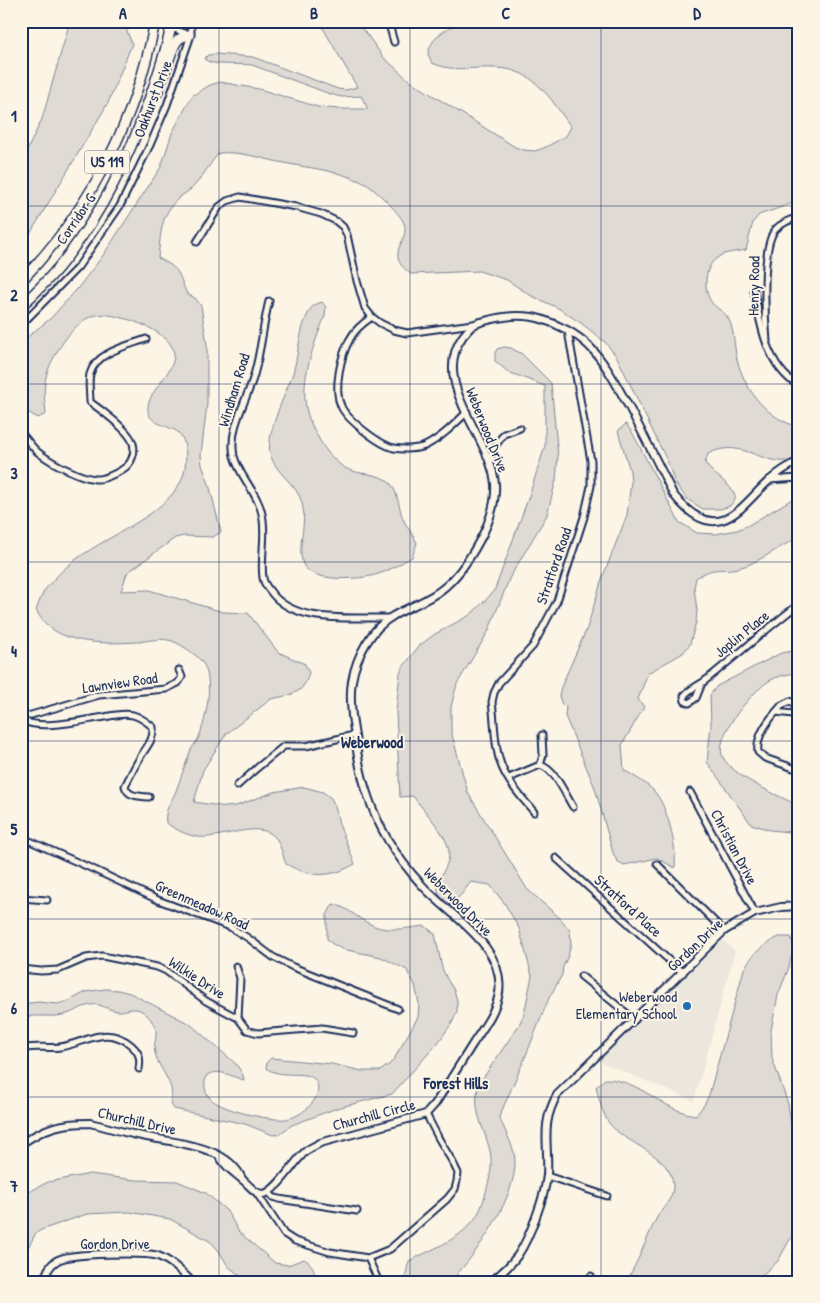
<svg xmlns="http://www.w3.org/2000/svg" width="820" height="1303" font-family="'Patrick Hand',sans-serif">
<rect width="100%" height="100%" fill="#fcf5e5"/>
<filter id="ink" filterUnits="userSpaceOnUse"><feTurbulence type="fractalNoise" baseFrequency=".02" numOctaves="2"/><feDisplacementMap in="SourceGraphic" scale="10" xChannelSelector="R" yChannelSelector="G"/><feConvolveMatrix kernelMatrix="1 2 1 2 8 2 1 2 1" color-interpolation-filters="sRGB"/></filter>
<g filter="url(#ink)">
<path fill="#ece7dc" d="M723,940L735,951L694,1101L598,1061Z"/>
<g fill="#dfdbd4" stroke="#7d8599">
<path d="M70,21H123L132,44L108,103L21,249V163L42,119Z"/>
<path d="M319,21H353L366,33L383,57L410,81L515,147L524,150L535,151L546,147L566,136L571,127C557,108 541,80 517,72C505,67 491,68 478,68C462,69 448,70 432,63L428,54C431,36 448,28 463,21H799V201L759,215L753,222L746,250C737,252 724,252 717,258C705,266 703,287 710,300C715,309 726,311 730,322C735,335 734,350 738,363C747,393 768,419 799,427V458C764,472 745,435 708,454L705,463C714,477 731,482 736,498L730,506L721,509H703L687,499L675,483L668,463L617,357L605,342L581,323L558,308L530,295L507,280L479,271L411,274C382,254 411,241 404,223C400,213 374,188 364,183C339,170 307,168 279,162C260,158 239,151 219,153C210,163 204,175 195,185C191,190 185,193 180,197C160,214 161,233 158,258C182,270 177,272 187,294L195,298L201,306L207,344V404L201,455L202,465L209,484L221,532L213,537L184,536L175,538L127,573L121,591L149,590L223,612L248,613L278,652L305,664L309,673L306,682L300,690L290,695L271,699L226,734L203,770L194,802L226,807L236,806L274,792L304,787L323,792L331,798L335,806L339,824L355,864C330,878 312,878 286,864C282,855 281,843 274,836C257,820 219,840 198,837C186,835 175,829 166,823C164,809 171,803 176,791C181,778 185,765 190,752C192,747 195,744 198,739C206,721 215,679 202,662C196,654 177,641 168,640C158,638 147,641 137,642C103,644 53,646 36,610C39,603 42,593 47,587C58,574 73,560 87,552C115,533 163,514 180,483C187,471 189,444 179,433C169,424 142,425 149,402C155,382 189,361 166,339C156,330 142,324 130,320C118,317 105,312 93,316C74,321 50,358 46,377C43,388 45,403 46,414L38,418L21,408V342L51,318L78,288L104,254L161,167L172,133L192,96L210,85L220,82L259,89L318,107L338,109H368L361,96L341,97L330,94L252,65C238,63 213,67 204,59L208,55L216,54L253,57L338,89L346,90L357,87Z"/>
<path d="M322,302L326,307L325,316C314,344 299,381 307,412C309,421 314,429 318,437C324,449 333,460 345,468C359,476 379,471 391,484C399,495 399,512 405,523C409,530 414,536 417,543L412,557C401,563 389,571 378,574C362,580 310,583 303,564C296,547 308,522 302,503C297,483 274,473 270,453C266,433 286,393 293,373C299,353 299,328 310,310C313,305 316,304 322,302Z"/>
<path d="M504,347L511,348L522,354L551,383L558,457L556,480L547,515L510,577L488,632L457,684L451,707V731L468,793L527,889L562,920L570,931L571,944L568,956L563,967L562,975L549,998L524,1060L499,1117C504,1129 511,1141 514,1153C523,1190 475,1256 450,1282H404L409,1261C430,1250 459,1240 474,1220C481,1211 484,1199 487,1188C491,1175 493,1160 489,1147C482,1123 472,1109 479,1084L519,1025L524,1014L532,976L519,928L505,904L490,885L471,882C464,890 458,903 446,903C426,886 448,874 449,854C450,837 423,810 413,796L400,797L396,711L400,673L403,667L419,646L435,634L470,615L486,600L495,589L528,499L545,446V386L508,372L495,361V353L497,349Z"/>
<path d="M626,424L632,432L679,522L697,533L716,534L737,530L747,526L799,495V538C778,546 760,563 738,568C719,572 716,565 696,578L694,588L697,610L696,622L690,644L683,653L648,673L638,699L644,707L622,745L624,770C633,776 645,782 653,790C668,805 677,848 675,868L657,858L624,865L617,861L613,853L595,788L565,716L566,706L562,705L559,696L561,687L587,628L602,579L627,515L631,482L630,471L618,431Z"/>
<path d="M799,650V672C790,674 777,676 769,681C753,691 710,739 724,759C737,779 778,795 799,806V833L770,830L751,824L707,762L711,725L710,695L717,686L781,653Z"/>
<path d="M333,904C347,907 357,918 370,924C387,933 407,928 425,926L435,934L442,968L447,979L454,990L457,1000V1012L452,1023L437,1044L392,1094L337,1108L292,1125L279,1134L273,1135L245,1124L174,1109C168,1101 173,1096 171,1088C167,1075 158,1066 155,1053C153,1045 156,1042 156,1034C157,1025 146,1010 136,1009C130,1008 123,1012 117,1011C111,1010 105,1007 99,1005C89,1003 79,1009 70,1013C54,1020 33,1012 21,1019V1004L39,1002L57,1004L69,1001L86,992L105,989L118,990L130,993L190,1024L236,1064L243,1075L244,1080C232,1077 218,1067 206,1076C204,1084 204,1091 210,1098C220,1110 271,1121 286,1119C302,1117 328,1095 314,1079C306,1070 280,1079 266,1068L267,1062L271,1058L332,1064L362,1071H380L390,1064L394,1059L418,1017L419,1004L415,985L407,970L381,957L342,949L331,943L327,939V915Z"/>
<path d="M779,937H791L794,948L788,970L778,995L771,1030L772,1058L788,1104L794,1142L799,1147V1230L789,1241L778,1261L754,1282H626C638,1262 646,1240 656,1219C662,1208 674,1199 673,1185C672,1154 624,1144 609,1123C602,1113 599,1098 596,1087L605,1079C640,1079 662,1111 696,1115L704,1105L709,1095L744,969C752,954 764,944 779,937Z"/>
<path d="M90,1174L135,1180L177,1181L206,1193L227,1211L239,1232L275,1263L288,1265L304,1259C313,1264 319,1274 310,1282H248L228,1266L219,1251L211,1242L170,1219L129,1212L87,1214L41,1230L36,1233L21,1260V1196L48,1182Z"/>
</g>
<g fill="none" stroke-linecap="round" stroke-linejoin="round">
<g stroke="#1b2f5e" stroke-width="9">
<g id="minor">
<path d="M388,21L394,42"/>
<path d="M154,22L188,34"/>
<path d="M21,33L22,21"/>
<path d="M197,242L219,207L227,201L240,197L296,207L321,214L336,221L343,227L347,235L357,281L365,308L372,317L380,323L394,330L407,333L473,324"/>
<path d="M754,291C760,325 767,367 799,386"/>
<path d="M269,301C263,325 261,351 254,375C247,401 228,428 234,456C239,476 258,493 262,514C267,535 260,557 263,578C264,584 267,587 270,591C294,625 352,617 388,618"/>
<path d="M372,317C363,323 355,329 350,339C341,355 333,389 341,406C346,419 380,445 394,448C403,450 417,449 425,446C441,438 454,425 467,412"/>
<path d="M21,325L78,267L120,206L150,145L167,105L191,35V21"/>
<path d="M767,342C765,319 761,247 775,230C781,223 790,220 799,217"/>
<path d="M21,433C27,439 32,448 39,453C52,463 79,477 95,479C104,480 120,472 127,466C133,460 136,449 132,441C128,430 100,409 90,402C90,393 88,383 90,374C96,352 127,346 146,339"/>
<path d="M490,463L495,446L504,434L520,428"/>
<path d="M769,480L799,478"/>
<path d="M702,683L696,698L689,703L685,701L684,696C690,688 699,686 706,680C736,656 764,631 794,608L799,606"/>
<path d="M790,701C795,703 796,705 796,709L793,714L776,712L782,705Z"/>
<path d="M776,712C767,722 756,738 758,752L765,758L799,770"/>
<path d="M21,718L99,695L166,689L178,683L182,677L179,670"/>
<path d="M21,720C42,731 82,720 105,717C114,715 124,713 133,715C140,717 147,722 153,727C154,740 147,746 141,756C135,766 130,776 125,786C128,797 138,796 149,797"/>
<path d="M540,765C555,769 565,794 573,807"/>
<path d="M540,765L543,755L542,735"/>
<path d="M509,778L540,765"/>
<path d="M237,786L257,768L284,746H306L354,735"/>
<path d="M690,792L755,913"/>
<path d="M534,812C523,799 509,784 502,767C494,748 495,723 492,702L494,693L499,683L533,646L557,601L584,517L591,486V461L568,331"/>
<path d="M21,837L95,870L158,900L230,927L248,938L273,957L293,967L398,1009"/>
<path d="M556,858L683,973"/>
<path d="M657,864L724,931"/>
<path d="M21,898L47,900"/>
<path d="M236,966L240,978L238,1018"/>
<path d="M21,969L41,971L58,970L86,958L102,956L157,967L166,971L206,1001L238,1018L247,1030L258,1033L322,1028L353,1033"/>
<path d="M581,976L635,1020"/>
<path d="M21,1049C34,1045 47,1049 60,1047C86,1043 106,1024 131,1045C139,1052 141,1058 139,1069"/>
<path d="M547,1176L607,1196"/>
<path d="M256,1192L284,1234L295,1241L330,1252L368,1258L390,1249L447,1199L455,1189L457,1181L458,1173L452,1161L439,1139L426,1114"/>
<path d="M269,1192L273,1197L279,1199L357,1211"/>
<path d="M368,1258L379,1282"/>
<path d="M799,1265V1274"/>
<path d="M588,1282L591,1276"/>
</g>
</g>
<g stroke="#1b2f5e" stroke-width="10">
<g id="tertiary">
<path d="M21,1144C46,1127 60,1123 90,1123C107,1127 125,1133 142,1136C174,1143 228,1145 242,1179"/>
<path d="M220,1157C226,1168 235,1173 244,1181C250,1186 255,1194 263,1194C276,1193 295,1160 306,1151C310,1148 315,1146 320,1143L426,1114L435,1104C448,1083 461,1063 474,1042C484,1027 496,1011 499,993C506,945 448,915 421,884C409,871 397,855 388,840C369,808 359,772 355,736C352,719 349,698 352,681C356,657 371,628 393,616C410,606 431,600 446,586C463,571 474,552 484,532C491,517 496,500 495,484C491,437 429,383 463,336C469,329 472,324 481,322C501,316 521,313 541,319C558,324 577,334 589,346C606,363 617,386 629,407C644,436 659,465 673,494C684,508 702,526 722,520C741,514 755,492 770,480C778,473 788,466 799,461"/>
<path d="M44,1282C45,1274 50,1264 58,1260C70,1253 145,1252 158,1256C171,1261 182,1272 192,1282"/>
<path d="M490,1282C501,1274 510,1266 518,1255C530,1237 545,1196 547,1175C549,1143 540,1126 557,1095L724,931L755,913L781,907L799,906"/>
</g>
</g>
<g stroke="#1b2f5e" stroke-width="12">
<g id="trunk">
<path d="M157,93C162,83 172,45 178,40C180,38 185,36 189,35"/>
<path d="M21,281C90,210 137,119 155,21"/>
<path d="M21,306C34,294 47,281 58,268C101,216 130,157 151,94C159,71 168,46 172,21"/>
</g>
</g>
<use href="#minor" stroke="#fcf5e5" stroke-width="5"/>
<use href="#tertiary" stroke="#fcf5e5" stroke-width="6"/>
<use href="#trunk" stroke="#fcf5e5" stroke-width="9"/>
</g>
</g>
<path fill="none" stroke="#1b2f5e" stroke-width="1" stroke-opacity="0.55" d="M219,21V1282M410,21V1282M601,21V1282M21,206H799M21,384H799M21,562H799M21,741H799M21,919H799M21,1097H799"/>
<circle fill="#1f6fb2" stroke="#fcf5e5" stroke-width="2" cx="687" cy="1006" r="5"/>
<g text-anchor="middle" stroke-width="4" stroke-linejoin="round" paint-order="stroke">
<rect fill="#fcf5e5" stroke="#5e6a86" stroke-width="1" x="84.5" y="150.5" width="45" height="23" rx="4"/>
<g font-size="14" font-weight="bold" fill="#1b2f5e">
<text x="107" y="167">US 119</text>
</g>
<g font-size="15" fill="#1b2f5e" stroke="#fcf5e5">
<text transform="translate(153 99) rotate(-69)" y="5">Oakhurst Drive</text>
<text transform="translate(76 219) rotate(-56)" y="5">Corridor G</text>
<text transform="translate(754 286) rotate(-89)" y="5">Henry Road</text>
<text transform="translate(234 390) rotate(-73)" y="5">Windham Road</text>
<text transform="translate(487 430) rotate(68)" y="5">Weberwood Drive</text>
<text transform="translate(554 566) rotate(-71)" y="5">Stratford Road</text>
<text transform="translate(742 634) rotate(-39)" y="5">Joplin Place</text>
<text transform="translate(120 683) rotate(-8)" y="5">Lawnview Road</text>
<text transform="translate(734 847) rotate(62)" y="5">Christian Drive</text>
<text transform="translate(458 902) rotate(45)" y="5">Weberwood Drive</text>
<text transform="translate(202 905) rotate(24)" y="5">Greenmeadow Road</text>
<text transform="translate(628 906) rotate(42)" y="5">Stratford Place</text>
<text transform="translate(695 945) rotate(-43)" y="5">Gordon Drive</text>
<text transform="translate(197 978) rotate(33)" y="5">Wilkie Drive</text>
<text transform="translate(374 1115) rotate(-15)" y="5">Churchill Circle</text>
<text transform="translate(137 1121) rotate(13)" y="5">Churchill Drive</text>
<text x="115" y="1249">Gordon Drive</text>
</g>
<g font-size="15" fill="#1b2f5e" stroke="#fcf5e5" text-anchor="end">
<text x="677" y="1002">Weberwood<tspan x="677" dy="17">Elementary School</tspan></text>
</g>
<g font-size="16" font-weight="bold" fill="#1b2f5e" stroke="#fcf5e5">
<text x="372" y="748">Weberwood</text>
<text x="456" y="1089">Forest Hills</text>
</g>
</g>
<rect width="820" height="1303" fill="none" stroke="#fcf5e5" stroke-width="55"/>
<rect x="28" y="28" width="764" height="1248" fill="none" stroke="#1b2f5e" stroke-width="2"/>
<g font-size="16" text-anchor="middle" font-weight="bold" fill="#1b2f5e">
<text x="123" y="19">A</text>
<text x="314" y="19">B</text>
<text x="506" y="19">C</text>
<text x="697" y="19">D</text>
<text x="14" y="122">1</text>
<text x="14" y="301">2</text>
<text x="14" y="479">3</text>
<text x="14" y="657">4</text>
<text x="14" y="835">5</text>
<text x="14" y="1014">6</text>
<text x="14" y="1192">7</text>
</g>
</svg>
